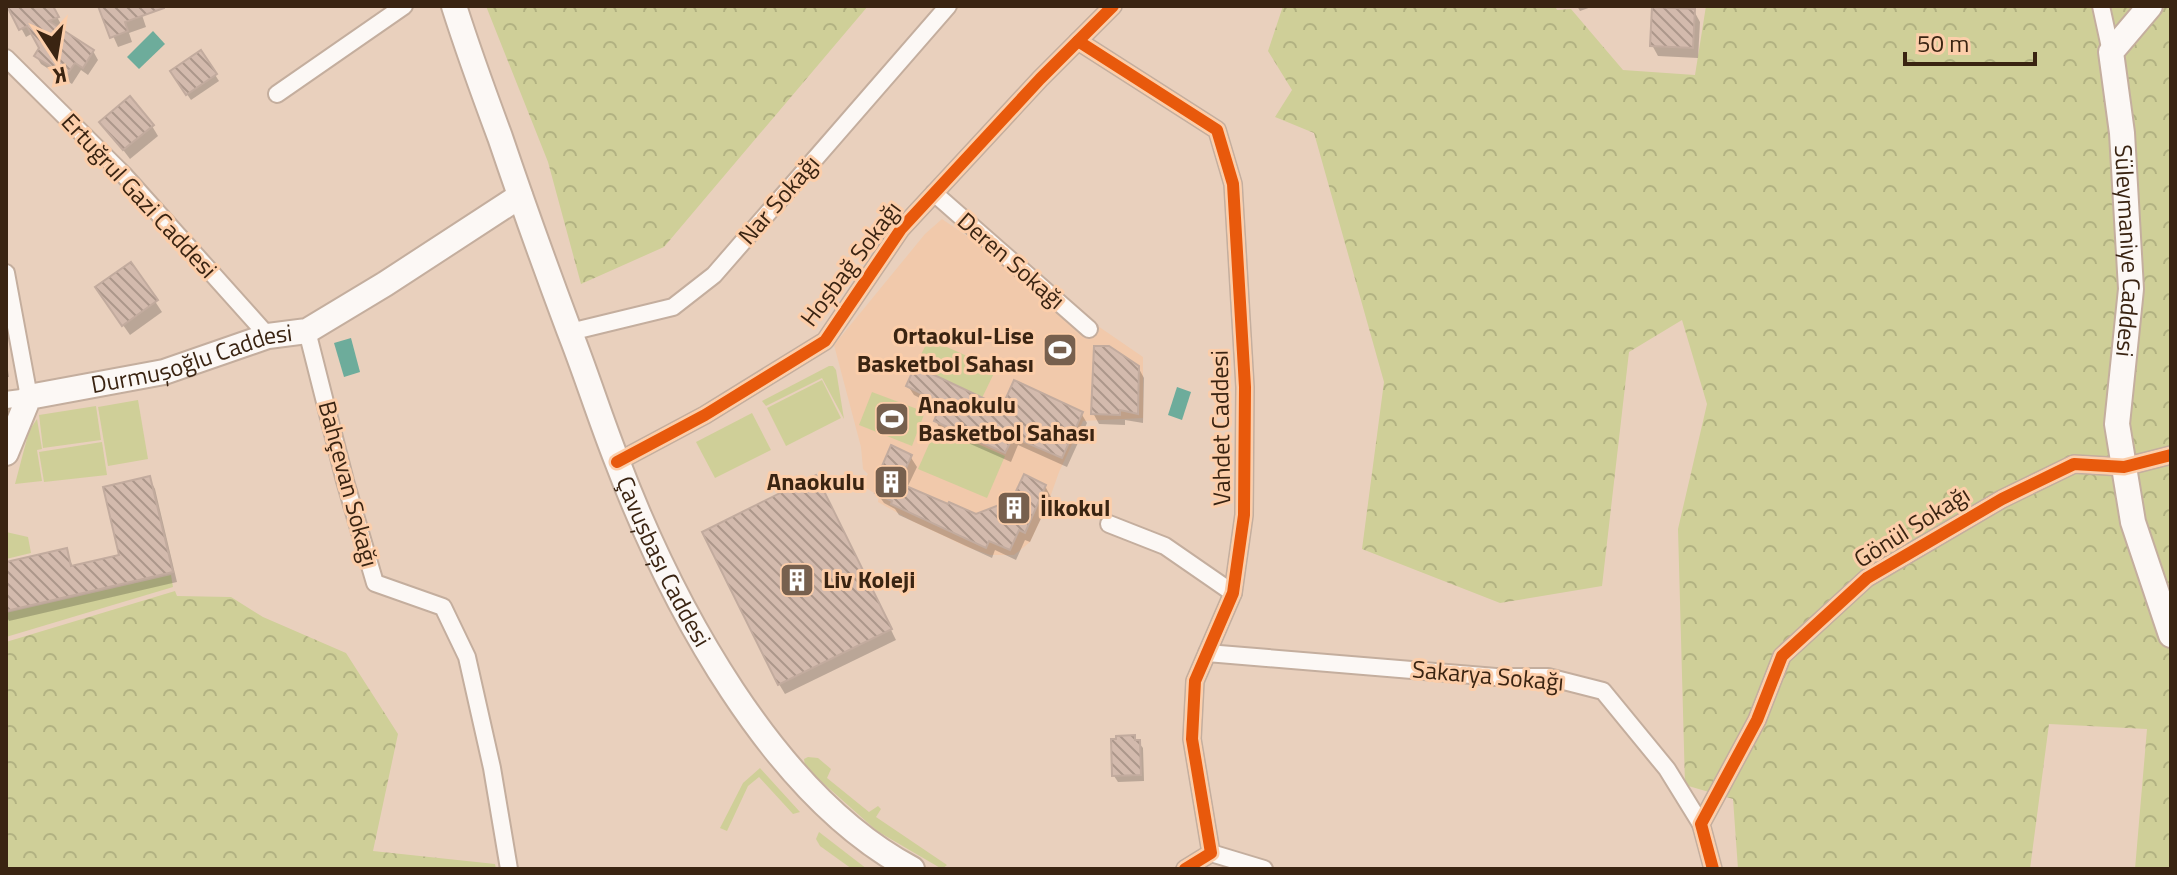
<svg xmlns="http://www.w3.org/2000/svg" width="2177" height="875" font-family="'Titillium Web',sans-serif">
<defs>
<pattern id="forest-crowns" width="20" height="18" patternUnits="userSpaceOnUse" patternTransform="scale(2)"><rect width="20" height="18" fill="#cfcf98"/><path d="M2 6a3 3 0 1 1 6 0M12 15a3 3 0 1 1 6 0" fill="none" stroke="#b2b282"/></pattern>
<pattern id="building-back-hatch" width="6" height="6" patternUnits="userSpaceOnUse" patternTransform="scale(2)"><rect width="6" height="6" fill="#d3baad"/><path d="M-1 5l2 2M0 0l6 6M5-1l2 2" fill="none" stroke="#ac978b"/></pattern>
</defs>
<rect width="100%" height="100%" fill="#e9d0bd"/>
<path fill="#f1c9ab" d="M942,219L1143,357V418L1083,421L1059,472L1047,506L1030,542L1014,555H990L967,547L914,522L878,502L879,496L861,485L868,474L863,469L861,447L834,345L925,234Z"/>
<g fill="#cfcf98">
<path d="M929,339L996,369L982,398L915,366Z"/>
<path d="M829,366H833L836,370L844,419L822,378L766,406L762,401Z"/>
<path d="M822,380L841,418L786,446L767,408Z"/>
<path d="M872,392L925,412L912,446L859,425Z"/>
<path d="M138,400L148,459L108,466L98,407Z"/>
<path d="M96,406L101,440L43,448L39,415Z"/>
<path d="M752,413L771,450L715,478L696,442Z"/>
<path d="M37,419L42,449L37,450L42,481L15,484L29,431Z"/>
<path d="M937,426L1005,456L987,498L918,469Z"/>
<path d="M102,442L107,475L44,482L39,452Z"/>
<path d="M6,532L28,537L31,553L6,559Z"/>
<path d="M171,575L173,587L6,637V613Z"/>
<path d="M808,757L818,758L831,769L827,778L869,812L878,806L881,809L876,817L947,865L942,869L877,831L805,767L804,759Z"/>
<path d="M760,768L800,812L793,814L759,777L748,786L727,831L720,828L743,783Z"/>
<path d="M819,832L867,869H852L820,846L816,839Z"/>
</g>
<g fill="url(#forest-crowns)">
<path d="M486,6H868L664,247L581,284L548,162Z"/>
<path d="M1283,6H1555L1557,10L1571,9L1623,70L1695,75L1706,6H2171V869H2135L2147,729L2049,724L2030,869H1738L1733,799L1685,785L1678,529L1707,404L1682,320L1629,352L1602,586L1500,603L1362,549L1384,382L1314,133L1275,117L1292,90L1268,51Z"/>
<path d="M175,591L177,596L231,597L263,617L346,653L398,734L373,851L495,864L496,869H6V642Z"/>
</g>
<g fill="#6dac9b">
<path d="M153,31L165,44L139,69L127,57Z"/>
<path d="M351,338L360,372L344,377L334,343Z"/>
<path d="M1177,387L1191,392L1182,420L1168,415Z"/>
</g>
<g fill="#0003">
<path d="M9,6H51L62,26L57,29L93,51L98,60L88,75L81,70L72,84L41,64L36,56L41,48L33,33L26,37Z"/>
<path d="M100,6H139L146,27L129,33L132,42L118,47Z"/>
<path d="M1577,6H1594L1580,11Z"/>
<path d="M1694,11L1700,22L1698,58L1658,56L1652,45Z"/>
<path d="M201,53L219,81L191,100L176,78Z"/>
<path d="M102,122L152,126L158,136L130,159Z"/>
<path d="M131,265L162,312L130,335L104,298Z"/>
<path d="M6,357L9,377H6Z"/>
<path d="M1138,367L1144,378L1143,423L1125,420V425L1099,424L1093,413Z"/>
<path d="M908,386L1003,410L1081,413L1087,423L1067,467L1018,445L1011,462L941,431L936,421L941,409L914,395Z"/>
<path d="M910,456L917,467L907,488L976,517L1045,486L1051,497L1030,542L1025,540L1016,560L995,550L992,558L899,515L895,509L884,503L877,493L884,478L881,473Z"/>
<path d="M149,478L155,489L177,582L9,621L6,615V564L66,550L73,567L121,556Z"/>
<path d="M821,488L896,640L785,694L779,684Z"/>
<path d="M1134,737L1143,748L1144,781L1118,782L1114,776Z"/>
</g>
<g fill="url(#building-back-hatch)" stroke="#c2ab9e" stroke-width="2">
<path d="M7,6H53L59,17L49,21L94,50L83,68L75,63L66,76L34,56L39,48L27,26L19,30Z"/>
<path d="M98,6H164V8L125,22L128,31L110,38Z"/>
<path d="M1652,7L1695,9L1693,48L1650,46Z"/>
<path d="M201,50L217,74L186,95L170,71Z"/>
<path d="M130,96L154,125L123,150L99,122Z"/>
<path d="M131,262L158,300L122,326L95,287Z"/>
<path d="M1094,346H1109L1139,366L1138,414L1120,410V415L1091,414Z"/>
<path d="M915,366L1002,407L1014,380L1083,412L1062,458L1013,437L1005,453L934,421L941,403L906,386Z"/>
<path d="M891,445L912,455L899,483L948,504L949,502L976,514L1012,500L1024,474L1046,485L1025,533L1019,530L1010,550L989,541L986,548L891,504L892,501L875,493L883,475L879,473Z"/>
<path d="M816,475L892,629L778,685L702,532Z"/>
<path d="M150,476L173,572L6,611V562L67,548L71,566L119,555L103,487Z"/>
<path d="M1135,735V740H1140L1141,775L1112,776L1111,739H1116V736Z"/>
</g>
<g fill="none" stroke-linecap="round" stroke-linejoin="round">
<g stroke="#c4ae9e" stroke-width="20">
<g id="street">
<path d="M2101,6L2111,52"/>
<path d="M1078,41L1217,130L1233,184L1245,387L1244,515L1233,593L1195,681L1192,739L1211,853L1185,869"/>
<path d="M6,58L123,174L268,336"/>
<path d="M277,94L404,6"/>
<path d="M934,193L1089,329"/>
<path d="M6,273L29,397L6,400"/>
<path d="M307,331L345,481L375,583L443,607L467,657L492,768L509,869"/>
<path d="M570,332L673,307L714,275L948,6"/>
<path d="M617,462L705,415L825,341L901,229L1040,79L1113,6"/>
<path d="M1109,524L1165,546L1233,593"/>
<path d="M1207,653L1496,677H1548L1603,691L1667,769L1701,824"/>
<path d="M1211,853L1264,869"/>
<path d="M1713,869L1701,824L1757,720L1782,656L1867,578L2002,499L2074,464L2124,467L2171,455"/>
</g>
</g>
<g stroke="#c4ae9e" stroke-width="28">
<g id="secondary">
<path id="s1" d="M454,6C468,50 484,94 500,137C522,202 545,266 569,330C586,373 600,418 617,461C671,603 772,795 912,869"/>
<path id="s2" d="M2150,6L2111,52L2122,133L2131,289L2117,424L2133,522L2171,635"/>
<path id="s3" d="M6,453L29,397L164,372L268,336L307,331L385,284L520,196"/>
</g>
</g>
<use href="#street" stroke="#fcf8f5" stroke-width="16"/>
<use href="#secondary" stroke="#fcf8f5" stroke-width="24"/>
<g stroke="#fcceaa" stroke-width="17">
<g id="cycleway">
<path d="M1078,41L1217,130L1233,184L1245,387L1244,515L1233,593L1195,681L1192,739L1211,853L1185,869"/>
<path d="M617,462L705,415L825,341L901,229L1040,79L1113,6"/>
<path d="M1713,869L1701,824L1757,720L1782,656L1867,578L2002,499L2074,464L2124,467L2171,455"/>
</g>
</g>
<use href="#cycleway" stroke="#e8590c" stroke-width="12"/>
</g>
<defs>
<g id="stadium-square" transform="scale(1.8)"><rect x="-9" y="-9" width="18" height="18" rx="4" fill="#77604e" stroke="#fcceaa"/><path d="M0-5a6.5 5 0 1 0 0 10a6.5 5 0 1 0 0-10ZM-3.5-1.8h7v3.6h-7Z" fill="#fff"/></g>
<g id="building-square" transform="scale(1.8)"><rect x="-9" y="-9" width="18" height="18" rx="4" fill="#77604e" stroke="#fcceaa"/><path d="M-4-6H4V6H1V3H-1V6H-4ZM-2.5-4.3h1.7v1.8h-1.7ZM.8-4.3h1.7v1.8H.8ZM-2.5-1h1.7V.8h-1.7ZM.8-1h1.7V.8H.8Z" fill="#fff"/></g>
</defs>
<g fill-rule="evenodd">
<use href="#stadium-square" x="1060" y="350"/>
<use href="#stadium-square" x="892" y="419"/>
<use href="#building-square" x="891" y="482"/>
<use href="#building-square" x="1014" y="508"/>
<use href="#building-square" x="797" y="580"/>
</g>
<g text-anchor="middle" stroke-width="6" stroke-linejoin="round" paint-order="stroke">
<g font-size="24" fill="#3a2412" stroke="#fcceaa">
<text transform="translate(139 196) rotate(47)" y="8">Ertuğrul Gazi Caddesi</text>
<text transform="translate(779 200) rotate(-49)" y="8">Nar Sokağı</text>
<text dy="8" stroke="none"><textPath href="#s2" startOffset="260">Süleymaniye Caddesi</textPath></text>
<text transform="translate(1011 261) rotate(41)" y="8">Deren Sokağı</text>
<text transform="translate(851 264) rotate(-53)" y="8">Hoşbağ Sokağı</text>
<text dy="8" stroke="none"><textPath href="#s3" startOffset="228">Durmuşoğlu Caddesi</textPath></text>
<text transform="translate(1221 428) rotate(-91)" y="8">Vahdet Caddesi</text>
<text transform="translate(348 484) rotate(75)" y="8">Bahçevan Sokağı</text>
<text transform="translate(1912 527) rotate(-32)" y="8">Gönül Sokağı</text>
<text dy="8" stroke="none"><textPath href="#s1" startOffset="594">Çavuşbaşı Caddesi</textPath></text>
<text transform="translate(1488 676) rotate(5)" y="8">Sakarya Sokağı</text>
</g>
<g font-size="24" font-weight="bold" fill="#3a2412" stroke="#fcceaa" text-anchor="start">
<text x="1034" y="344" text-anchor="end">Ortaokul-Lise<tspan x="1034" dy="28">Basketbol Sahası</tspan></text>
<text x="918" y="413">Anaokulu<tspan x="918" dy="28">Basketbol Sahası</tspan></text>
<text x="865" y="490" text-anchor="end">Anaokulu</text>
<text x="1040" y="516">İlkokul</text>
<text x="823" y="588">Liv Koleji</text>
</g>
</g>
<rect width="2177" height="875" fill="none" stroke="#3a2412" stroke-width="16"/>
<g transform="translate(56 56) rotate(168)" stroke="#fcceaa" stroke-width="6" paint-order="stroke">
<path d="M0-6L14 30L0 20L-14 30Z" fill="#3a2412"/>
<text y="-12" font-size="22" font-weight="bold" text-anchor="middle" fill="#3a2412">K</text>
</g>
<path d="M1905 52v12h130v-12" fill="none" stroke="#3a2412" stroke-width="4"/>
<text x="1917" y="52" font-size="24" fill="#3a2412" stroke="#fcceaa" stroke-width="6" paint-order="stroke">50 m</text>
</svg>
